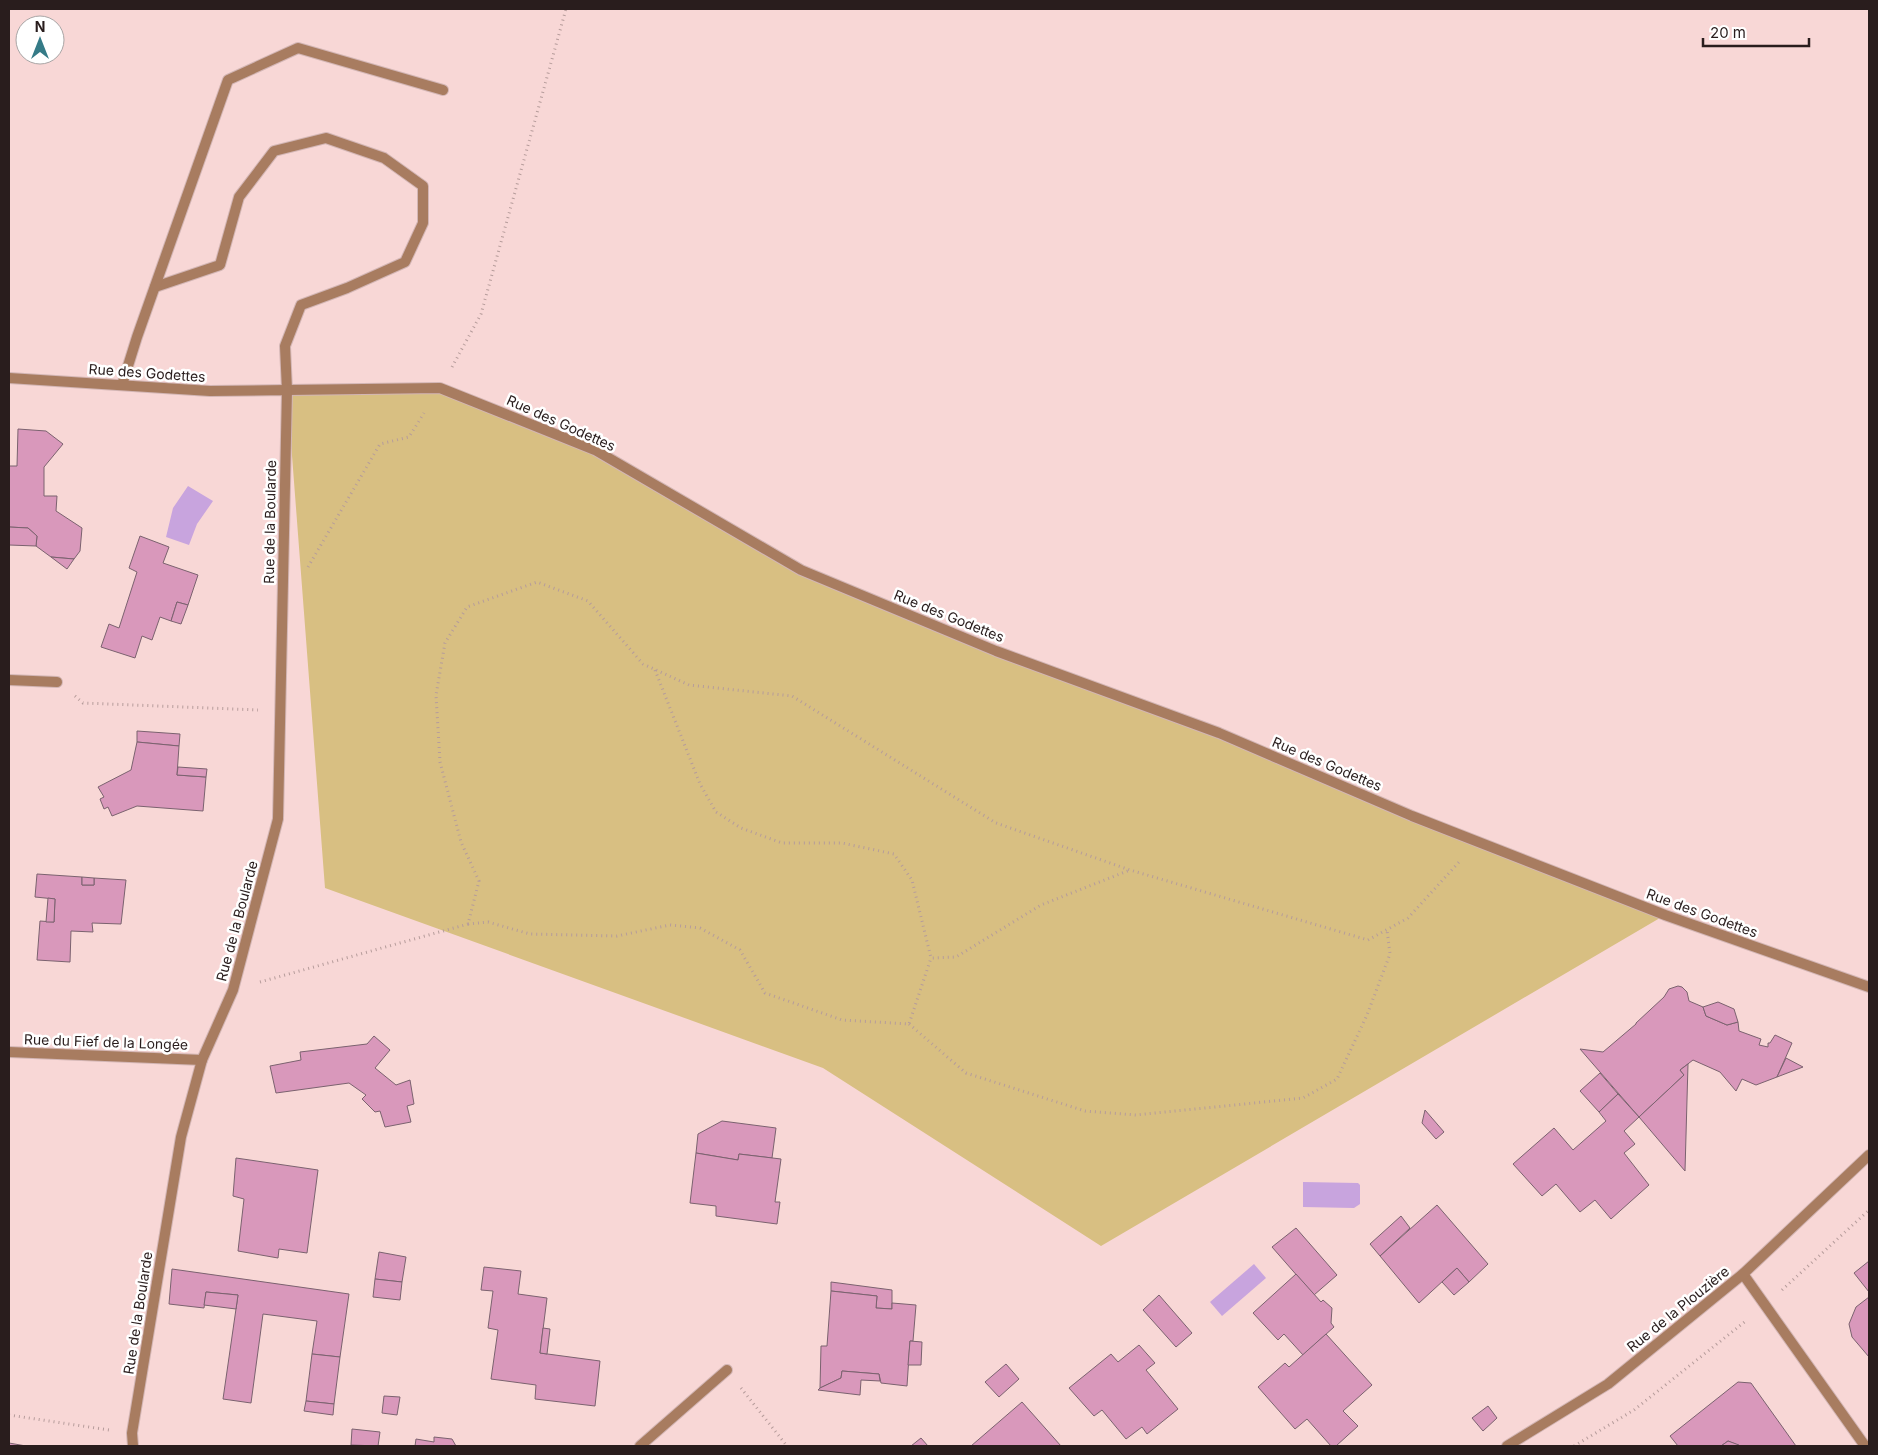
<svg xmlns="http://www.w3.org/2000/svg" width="1878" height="1455" font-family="Inter,sans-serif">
<rect width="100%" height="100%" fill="#f8d7d6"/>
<path fill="#d8bf82" d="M440,388L595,450L801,570L1665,915L1101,1246L823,1068L325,888L287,390Z"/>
<g fill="#c8a4de">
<path d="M188,486L213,501L197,524L189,545L166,537L173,508Z"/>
<path d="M1303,1182L1358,1183L1360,1185V1204L1354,1208L1303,1207Z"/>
<path d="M1254,1264L1266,1278L1222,1316L1210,1302Z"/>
</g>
<g fill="#d998bb" stroke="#7b626f">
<path d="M18,429L46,431L63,444L44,467V496H57L56,511L82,528L80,551L74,559L51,557L36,546L37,536L28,528L9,527V466H17Z"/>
<path d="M9,527L28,528L37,536L36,546L9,545Z"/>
<path d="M140,536L169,547L163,563L198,575L188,605L177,602L171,621L160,617L152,640L142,636L135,658L101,647L109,624L119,628L137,572L129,568Z"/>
<path d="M51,557L74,559L67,569Z"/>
<path d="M177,602L188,605L181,624L171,621Z"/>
<path d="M137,731L180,734L179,746L137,742Z"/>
<path d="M137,742L179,746L177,775L206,777L203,811L137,806L112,816L108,807L104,809L100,799L104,797L98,787L131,770Z"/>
<path d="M178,767L207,769L206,777L177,775Z"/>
<path d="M37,874L82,877V885H94V878L126,880L121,924L92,923L93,932L71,931L70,962L37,960L40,921L54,922L55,899L35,897Z"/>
<path d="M82,877L94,878V885H82Z"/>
<path d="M48,898L55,899L54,922H46Z"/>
<path d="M1678,986L1682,987L1687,992L1689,1001L1703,1007L1706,1016L1727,1025L1738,1022L1739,1031L1761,1039L1759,1045L1768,1047V1043H1770L1775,1035L1792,1043L1777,1077L1756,1085L1742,1079L1736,1091L1720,1072L1693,1060L1680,1070L1684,1075L1639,1117L1580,1049L1603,1052L1636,1024V1023L1664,997L1669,989Z"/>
<path d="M1718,1002L1734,1009L1738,1022L1727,1025L1706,1016L1703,1007Z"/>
<path d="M374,1036L390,1050L375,1068L396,1085L410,1080L414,1104L407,1106L411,1122L385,1127L380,1111L375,1112L362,1099L366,1095L349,1083L276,1093L270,1066L301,1060L300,1052L367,1044Z"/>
<path d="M1786,1058L1803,1067L1777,1077Z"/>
<path d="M1688,1064L1685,1171L1639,1117L1684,1075L1680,1070Z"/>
<path d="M1600,1073L1618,1094L1599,1112L1580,1091Z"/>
<path d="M1618,1094L1639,1117L1624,1131L1635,1144L1624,1153L1649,1185L1611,1219L1595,1200L1580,1212L1556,1184L1542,1196L1513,1164L1554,1128L1573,1150L1606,1121L1599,1112Z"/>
<path d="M1425,1110L1444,1132L1436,1139L1422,1123Z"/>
<path d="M722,1121L776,1128L772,1158L739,1154L738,1160L696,1153L698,1134Z"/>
<path d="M696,1153L738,1160L739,1154L781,1159L775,1202H780L777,1224L716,1216V1206L690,1203Z"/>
<path d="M236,1158L318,1170L307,1253L279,1249L278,1258L238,1251L244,1199L233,1196Z"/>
<path d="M1437,1205L1488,1264L1469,1282L1457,1268L1419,1303L1380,1256Z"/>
<path d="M1401,1216L1410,1228L1380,1256L1370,1244Z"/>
<path d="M1296,1228L1337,1275L1314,1295L1272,1247Z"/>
<path d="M379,1252L406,1257L402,1282L375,1279Z"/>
<path d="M1869,1261V1292L1854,1273Z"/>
<path d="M484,1267L521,1271L518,1294L547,1298L540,1353L600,1361L595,1406L535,1399L536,1385L491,1379L498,1330L488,1328L493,1291L481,1290Z"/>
<path d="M1457,1268L1469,1282L1454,1295L1442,1282Z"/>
<path d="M172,1269L349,1294L340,1357L312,1354L317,1321L263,1314L251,1403L223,1399L238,1295L206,1292L204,1308L169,1304Z"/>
<path d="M1296,1274L1321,1302L1323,1300L1332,1308L1331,1323L1334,1327L1303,1355L1284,1334L1278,1340L1253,1313Z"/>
<path d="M375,1279L402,1282L400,1300L373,1297Z"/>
<path d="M831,1282L892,1290V1309L876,1308L877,1296L831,1291Z"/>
<path d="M831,1291L877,1296L876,1308L892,1309V1303L916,1305L913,1341H910L907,1386L881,1383L879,1374L842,1371L841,1378L820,1388L821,1346H827Z"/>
<path d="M206,1292L238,1295L236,1309L204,1305Z"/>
<path d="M1159,1295L1192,1333L1176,1347L1143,1310Z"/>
<path d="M1869,1297V1357L1852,1337L1849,1324L1856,1307Z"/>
<path d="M543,1328L550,1329L547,1354L540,1353Z"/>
<path d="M1326,1334L1372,1385L1343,1411L1358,1426L1336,1446H1331L1307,1419L1295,1429L1258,1387L1285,1363L1289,1367Z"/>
<path d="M910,1341L922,1342L921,1365H908Z"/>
<path d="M1139,1345L1155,1363L1146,1370L1178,1409L1147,1434L1142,1427L1126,1439L1102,1410L1094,1416L1069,1388L1111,1354L1118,1362Z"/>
<path d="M312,1354L340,1357L334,1404L306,1401Z"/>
<path d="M1006,1364L1019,1379L999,1397L985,1382Z"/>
<path d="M842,1371L879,1374L880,1381L861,1380L860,1395L818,1390L820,1388L841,1378Z"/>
<path d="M1738,1382L1751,1383L1796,1446H1740L1728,1441L1721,1446H1678L1670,1436Z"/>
<path d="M384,1396L400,1397L397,1415L382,1413Z"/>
<path d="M306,1401L334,1404L333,1415L304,1411Z"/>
<path d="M1022,1402L1061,1446H971Z"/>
<path d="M1488,1406L1497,1418L1483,1431L1472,1418Z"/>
<path d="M352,1429L380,1432L378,1446L351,1445Z"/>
<path d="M434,1437L452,1439L456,1446H461H415L416,1439L434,1442Z"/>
<path d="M921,1438L928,1446H911Z"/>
<path d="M1728,1441L1739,1445L1740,1446H1721Z"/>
<path d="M9,1443L26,1446H9Z"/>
</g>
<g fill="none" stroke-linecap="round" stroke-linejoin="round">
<g stroke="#d3b6b5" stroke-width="12">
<g id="service">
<path d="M155,287L220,265L239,197L274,151L326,138L384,158L423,186V223L405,262L347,288L301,305L285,346L287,390"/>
<path d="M122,385L137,337L228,80L298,48L443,90"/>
</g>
</g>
<g stroke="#d3b6b5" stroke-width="12">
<g id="minor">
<path d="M287,390L440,388L595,450L801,570L996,651L1219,733L1412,816L1665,915L1869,987"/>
<path d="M9,680L57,682"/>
<path d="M9,1052L202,1060"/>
<path d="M1743,1274L1865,1446"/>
<path d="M640,1446L727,1370"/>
</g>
</g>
<g stroke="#d3b6b5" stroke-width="12">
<g id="tertiary">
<path d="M9,378L210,391L287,390L278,819L233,990L202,1060L181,1137L132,1433L133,1446"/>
<path d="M1507,1446L1608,1384L1743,1274L1869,1155"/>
</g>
</g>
<g stroke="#b69c9b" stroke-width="3" stroke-dasharray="1 4" stroke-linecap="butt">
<path d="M452,367L481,314L566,9"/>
<path d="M308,567L380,444L409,437L424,413"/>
<path d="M655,670L700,784L716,812L741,828L782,843H842L894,854L912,880L931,958L956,957L1041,905L1130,870"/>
<path d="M75,696L83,703L258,710"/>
<path d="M468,924L488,922L530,934L617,936L670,925L700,928L740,950L765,993L842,1020L909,1024L931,958"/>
<path d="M260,982L468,924L479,881L461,842L440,762L436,695L445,643L467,607L537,582L588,601L643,664L689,685L792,696L996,823L1130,870L1368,940L1408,918L1460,861"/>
<path d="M909,1024L966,1073L1085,1111L1136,1115L1303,1098L1337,1079L1367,1015L1390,954L1387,930"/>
<path d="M1782,1290L1869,1210"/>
<path d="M741,1388L787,1446"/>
<path d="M9,1415L109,1430"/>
<path d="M1574,1446L1634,1410L1747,1320"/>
</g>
<use href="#service" stroke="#a87c60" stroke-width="10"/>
<use href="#minor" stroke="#a87c60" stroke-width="10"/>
<use href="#tertiary" stroke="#a87c60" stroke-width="10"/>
</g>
<g text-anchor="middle" stroke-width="5" stroke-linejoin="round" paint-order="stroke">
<g font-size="14" fill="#291d1d" stroke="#fff">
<text transform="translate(147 373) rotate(4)" y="5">Rue des Godettes</text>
<text transform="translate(561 423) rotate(24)" y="5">Rue des Godettes</text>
<text transform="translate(270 522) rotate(-89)" y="5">Rue de la Boularde</text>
<text transform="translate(949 616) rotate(22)" y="5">Rue des Godettes</text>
<text transform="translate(1327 764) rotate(23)" y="5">Rue des Godettes</text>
<text transform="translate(1702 913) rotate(20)" y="5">Rue des Godettes</text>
<text transform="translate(237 921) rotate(-75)" y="5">Rue de la Boularde</text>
<text transform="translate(106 1042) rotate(2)" y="5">Rue du Fief de la Longée</text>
<text transform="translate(1678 1309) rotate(-39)" y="5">Rue de la Plouzière</text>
<text transform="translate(138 1313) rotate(-81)" y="5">Rue de la Boularde</text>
</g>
</g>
<rect width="1878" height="1455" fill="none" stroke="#291d1d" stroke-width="20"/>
<g transform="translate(40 40)"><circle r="24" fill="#ffffff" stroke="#a9a5a5"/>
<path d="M0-4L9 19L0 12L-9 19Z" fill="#357b87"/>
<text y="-8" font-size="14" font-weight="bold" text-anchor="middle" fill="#291d1d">N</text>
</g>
<path d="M1703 38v8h106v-8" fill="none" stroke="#291d1d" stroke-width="2.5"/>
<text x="1710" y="38" font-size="15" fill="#291d1d" stroke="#ffffff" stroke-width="4" paint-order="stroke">20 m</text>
</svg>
